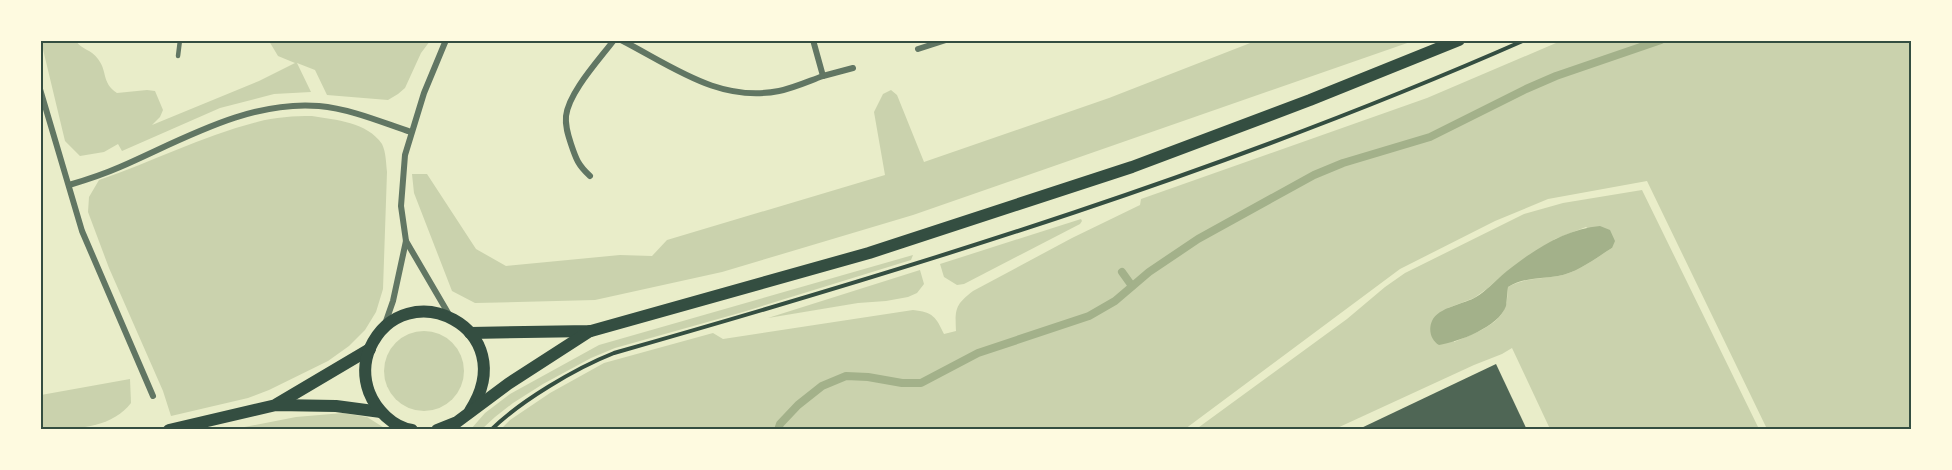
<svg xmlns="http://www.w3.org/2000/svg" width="1952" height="470" font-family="Helvetica,sans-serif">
<rect width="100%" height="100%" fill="#e9edc9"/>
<g fill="#cad2ad" fill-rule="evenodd">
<path d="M1258,40L1413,41L913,215L722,272L595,300L475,303L452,291L414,193L412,174H427L476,249L506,266L620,255L652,256L667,240L885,175L874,112L883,94L891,90L897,95L924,162L1109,98Z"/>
<path d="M1563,40L1911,41V429H1767L1647,181L1548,199L1495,221L1400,269L1185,429H501L510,420L550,393L604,363L713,333L723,339L913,310C933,312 936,317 944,334L956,331C955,309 955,305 973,291L1072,238L1140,205L1141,199L1427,98Z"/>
<path d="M41,41H76C82,50 91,49 98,59C108,72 101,82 117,93L147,90L155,91L163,110L160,117L152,125L259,81L295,63L278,56L269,41H430L421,53L405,88L398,94L388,100L327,95L315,70L297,63L311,92L274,94L220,108L122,151L118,144L104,152L80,156L65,141Z"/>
<path d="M312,116C336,120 367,122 382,144C386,152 386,163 387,172L383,289L376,312L365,330L349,346L328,361L269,390L248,398L171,416L163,391L109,268L88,212L89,197L99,180C152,162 202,136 257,122C275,117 294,116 312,116Z"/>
<path d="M1642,190L1759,429H1550L1512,348L1502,354L1474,365L1335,429L1195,430L1347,319L1385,287L1405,273L1524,214L1563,203ZM1586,227L1612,248C1596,258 1577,273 1558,276C1540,279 1524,278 1508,287C1507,293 1508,301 1505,307C1499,326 1470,335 1454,342L1448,308L1474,298L1488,288L1501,276L1555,239Z"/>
<path d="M1081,219L1082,221L1080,224L964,284L957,285L944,277L940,264Z"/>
<path d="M913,255L911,260L743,312L615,348L591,358L543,384L513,403L495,417L482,429H471L485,413L510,394L599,345Z"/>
<path d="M920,270L924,284L917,293L908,297L886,301L858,303L768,318Z"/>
<circle cx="424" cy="371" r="40"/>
<path d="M130,379L131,403C111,429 72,430 41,429V395Z"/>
<path d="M343,413L367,417L386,429L229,430L296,417Z"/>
</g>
<path fill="#a3b18a" d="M1600,226L1610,230L1615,241L1612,248C1596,258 1577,273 1558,276C1540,279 1524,277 1508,287C1507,293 1507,300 1506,306C1499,327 1458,342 1439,345C1431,340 1428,330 1432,321C1438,307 1465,304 1476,297C1486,291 1493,283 1501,276C1529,253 1563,229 1600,226Z"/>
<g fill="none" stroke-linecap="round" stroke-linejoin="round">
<g stroke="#a3b18a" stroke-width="8">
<path d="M1122,272L1132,286"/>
<path d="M778,430L780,424L798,405L822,386L846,376L868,377L902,383H921L978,353L1089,316L1115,301L1149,272L1198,239L1314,175L1343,163L1430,137L1526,89L1556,76L1661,40"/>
</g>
</g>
<path fill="#4f6655" d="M1496,364L1527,430H1357Z"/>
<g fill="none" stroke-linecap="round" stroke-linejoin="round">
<path stroke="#344e41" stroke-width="4" d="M491,430C520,401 576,368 614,353C923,265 1230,170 1525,40"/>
<path stroke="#617663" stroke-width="4.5" d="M178,56L180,40"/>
<g stroke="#617663" stroke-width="6">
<path d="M621,40C672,66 719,103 779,91C794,88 809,81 823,76L813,40"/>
<path d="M918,49L946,40"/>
<path d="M823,76L853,68"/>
<path d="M40,89L82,231L153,396"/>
<path d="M590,176C578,165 576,159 571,144C568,135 565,126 566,116C569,92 599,60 614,40"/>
<path d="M69,185C86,180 104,174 120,167C182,140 249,100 319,106C351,109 381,122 411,132"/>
<path d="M406,241L451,318"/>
<path d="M385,324L393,301L406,241L401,206L405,155L424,93L446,40"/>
</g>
<g stroke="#344e41" stroke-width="12">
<path d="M470,333L591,331L869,253L1132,167L1310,100L1459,40"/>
<path d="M277,404L370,349"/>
<path d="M169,430L276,405L336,406L381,412"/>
<path d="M412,430C393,427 376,410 369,392C364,378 364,362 370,348C405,271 524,328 470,411"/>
<path d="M437,430L457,422L508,384L590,331"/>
</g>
</g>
<rect width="1952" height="470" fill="none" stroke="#fefae0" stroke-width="84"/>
<rect x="42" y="42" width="1868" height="386" fill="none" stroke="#344e41" stroke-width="2"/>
</svg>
